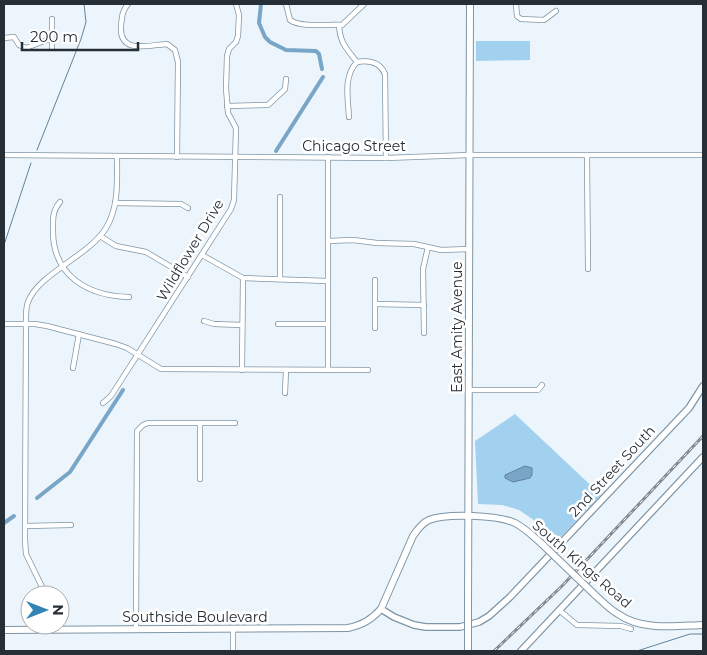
<svg xmlns="http://www.w3.org/2000/svg" width="707" height="655" font-family="Montserrat,sans-serif">
<rect width="100%" height="100%" fill="#ecf5fc"/>
<g fill="#a2d0ef">
<path d="M476,41H530V60L476,61Z"/>
<path d="M515,414L601,495L560,538L519,510L502,505L478,504L475,441Z"/>
</g>
<path fill="#79a6c6" stroke="#60829b" d="M525,466L532,468V475L530,478L513,482L505,478V475Z"/>
<g fill="none" stroke-linecap="round" stroke-linejoin="round">
<g stroke="#60829b" stroke-width="1">
<path d="M37,150L81,39L86,22L84,4"/>
<path d="M4,245L31,163"/>
<path d="M637,651L690,634H703"/>
</g>
<g stroke="#79a6c6" stroke-width="4">
<path d="M261,4L259,23L265,37L270,42L286,50L316,51L319,54L322,69"/>
<path d="M276,151L323,77"/>
<path d="M37,498L70,472L123,390"/>
<path d="M4,523L14,516"/>
</g>
<g stroke="#7f95a5" stroke-width="6">
<g id="minor">
<path d="M128,4C122,11 122,17 121,26C119,55 149,45 167,44L175,50L178,62L177,157"/>
<path d="M286,4L290,20C301,28 328,24 342,25L364,4"/>
<path d="M516,4L517,16L521,19L544,20L556,11"/>
<path d="M339,25C340,43 346,48 357,62"/>
<path d="M4,38L14,37L19,45L26,48L52,38"/>
<path d="M52,48V19"/>
<path d="M357,62C369,60 380,62 385,74L386,158"/>
<path d="M227,106L268,105L285,89L286,79"/>
<path d="M349,117C348,99 343,76 357,62"/>
<path d="M4,155L386,158L469,155H703"/>
<path d="M587,155L588,269"/>
<path d="M328,157V370"/>
<path d="M280,197V279"/>
<path d="M60,202C52,211 53,220 53,231C53,276 88,296 129,297"/>
<path d="M115,203L181,204L188,208"/>
<path d="M100,236L116,246L146,252L188,277"/>
<path d="M328,241L353,240L377,243L414,244L441,250L469,249"/>
<path d="M202,255L243,278L328,281"/>
<path d="M375,280V328"/>
<path d="M375,304L424,305"/>
<path d="M204,321L214,324L242,325"/>
<path d="M4,324H35L47,326L116,344L127,348L161,369L368,370"/>
<path d="M278,324H328"/>
<path d="M424,333L423,269L428,247"/>
<path d="M73,368L79,334"/>
<path d="M242,370L243,278"/>
<path d="M469,390H538L542,385"/>
<path d="M285,393L286,370"/>
<path d="M103,403L111,396L231,209L234,200L236,128L228,113L226,88L227,56L229,49L236,42L238,36L239,15L236,4"/>
<path d="M200,479V424"/>
<path d="M25,526L71,525"/>
<path d="M46,595L26,554L25,540L26,318C26,313 26,307 28,302C38,274 90,255 106,228C119,207 117,181 117,157"/>
<path d="M559,610L577,625L621,626L631,629"/>
<path d="M136,629L137,431L143,425L148,423H235"/>
<path d="M233,651V629"/>
</g>
</g>
<g stroke="#7f95a5" stroke-width="8">
<g id="tertiary">
<path d="M381,609L394,617L414,625L426,627H460L479,622L489,616L510,597L689,408L703,386"/>
<path d="M521,651L703,457"/>
</g>
</g>
<g stroke="#7f95a5" stroke-width="8">
<g id="secondary">
<path d="M594,594C602,601 609,609 618,614C642,631 676,626 703,625"/>
<path d="M468,610L470,4"/>
<path d="M4,630L348,628C362,625 371,620 381,609L413,536C417,530 422,523 429,520C446,513 498,515 515,523C525,528 534,537 542,544"/>
</g>
</g>
<use href="#minor" stroke="#fff" stroke-width="4.5"/>
<use href="#tertiary" stroke="#fff" stroke-width="5.5"/>
<use href="#secondary" stroke="#fff" stroke-width="6"/>
<g stroke="#818a91" stroke-width="3">
<path id="rail" d="M494,651L562,586L703,436"/>
</g>
<use href="#rail" stroke="#fff" stroke-width="1" stroke-dasharray="4" stroke-linecap="butt"/>
<g stroke="#7f95a5" stroke-width="8" stroke-linecap="butt">
<g id="secondary-bridge">
<path d="M542,544L594,594"/>
<path d="M468,651V610"/>
</g>
</g>
<use href="#secondary-bridge" stroke="#fff" stroke-width="6"/>
</g>
<g text-anchor="middle" stroke-width="5" stroke-linejoin="round" paint-order="stroke">
<g font-size="14" fill="#262f36" stroke="#fff">
<text x="354" y="151">Chicago Street</text>
<text transform="translate(190 250) rotate(-59)" y="5">Wildflower Drive</text>
<text transform="translate(457 327) rotate(-90)" y="5">East Amity Avenue</text>
<text transform="translate(612 471) rotate(-47)" y="5">2nd Street South</text>
<text transform="translate(582 564) rotate(41)" y="5">South Kings Road</text>
<text x="195" y="622">Southside Boulevard</text>
</g>
</g>
<rect width="707" height="655" fill="none" stroke="#262f36" stroke-width="10"/>
<g transform="translate(45 610) rotate(90)"><circle r="24" fill="#ffffff" stroke="#a8acaf"/>
<path d="M0-4L9 19L0 12L-9 19Z" fill="#3284b5"/>
<text y="-8" font-size="14" font-weight="bold" text-anchor="middle" fill="#262f36">N</text>
</g>
<path d="M22 42v8h116v-8" fill="none" stroke="#262f36" stroke-width="2.5"/>
<text x="30" y="42" font-size="15" fill="#262f36" stroke="#ffffff" stroke-width="4" paint-order="stroke">200 m</text>
</svg>
